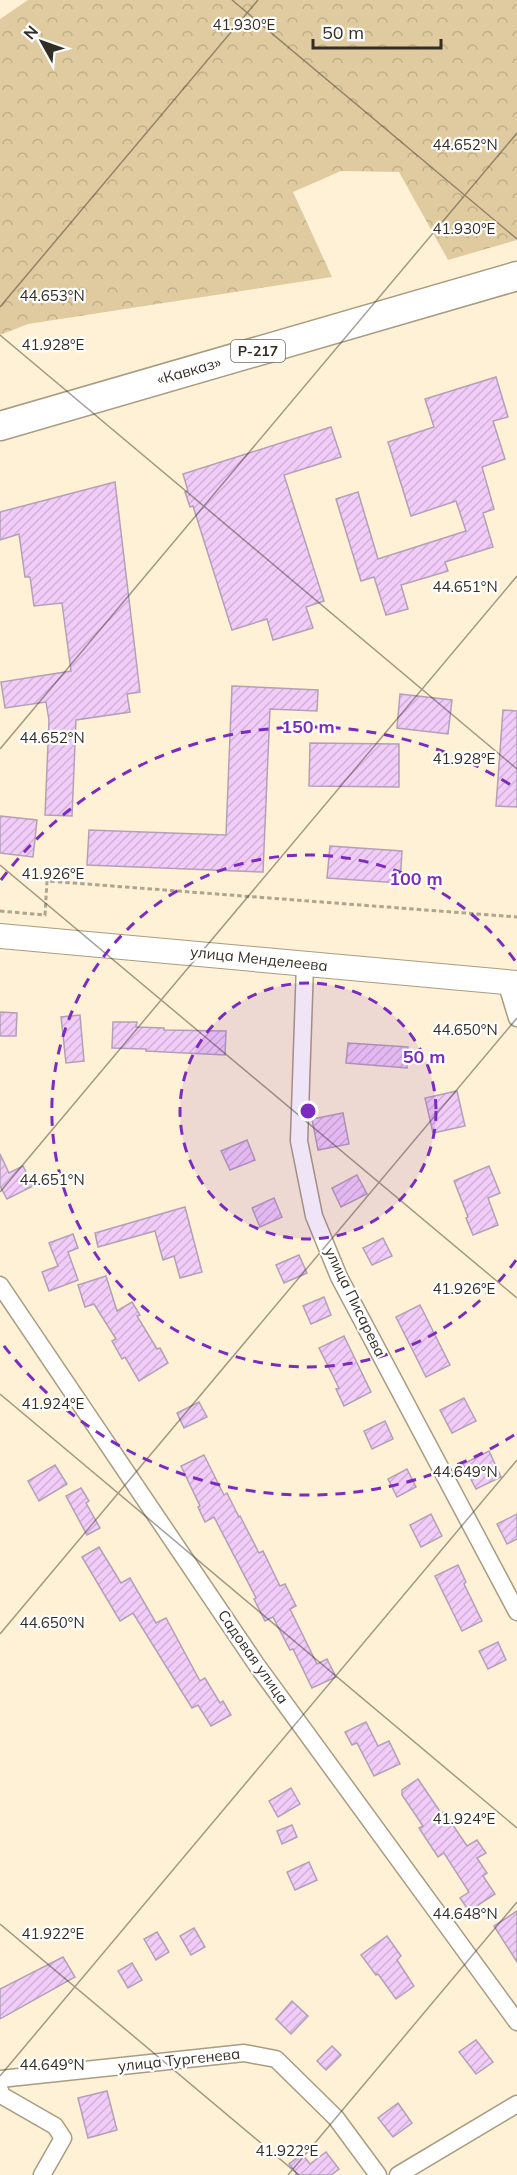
<svg xmlns="http://www.w3.org/2000/svg" width="517" height="2175" font-family="Mulish,sans-serif">
<defs>
<pattern id="forest-crowns" width="20" height="18" patternUnits="userSpaceOnUse" patternTransform="scale(1.5)"><rect width="20" height="18" fill="#dfcb9f"/><path d="M2 6a3 3 0 1 1 6 0M12 15a3 3 0 1 1 6 0" fill="none" stroke="#c0af89"/></pattern>
<pattern id="building-hatch" width="6" height="6" patternUnits="userSpaceOnUse" patternTransform="scale(1.5)"><rect width="6" height="6" fill="#f2ccf9"/><path d="M-1 1l2-2M0 6l6-6M5 7l2-2" fill="none" stroke="#d0b0d5"/></pattern>
</defs>
<rect width="100%" height="100%" fill="#fef1d5"/>
<path fill="url(#forest-crowns)" d="M28,0H517V240L448,260L399,172L341,171L293,192L332,277L28,324L0,335V19Z"/>
<g fill="url(#building-hatch)" stroke="#b3a0b7" stroke-width="1.5">
<path d="M496,377L508,417L493,421L505,459L482,467L494,509L483,513L493,547L445,562L448,571L401,585L408,609L386,615L374,577L361,581L336,499L358,492L378,559L466,531L456,501L411,516L388,442L434,427L425,399Z"/>
<path d="M331,427L341,457L284,475L324,601L306,607L313,628L273,640L267,619L232,630L193,506L190,507L185,492L188,491L183,474Z"/>
<path d="M115,482L140,692L127,694L130,712L76,720L72,816L45,815L49,720L46,702L5,708L1,682L71,671L62,603L34,606L30,577H25L19,534L0,540V512Z"/>
<path d="M232,686L318,690L317,711L270,709L263,872L87,865L89,830L226,835Z"/>
<path d="M400,694L452,700L448,734L397,728Z"/>
<path d="M503,710L517,711V807L496,806Z"/>
<path d="M310,743L399,744V787L309,786Z"/>
<path d="M0,816L37,820L33,857L0,853Z"/>
<path d="M330,846L402,851L400,883L327,878Z"/>
<path d="M0,1012L17,1013L16,1036H0Z"/>
<path d="M80,1015L84,1061L66,1063L61,1017Z"/>
<path d="M113,1022H137L136,1027L164,1028V1030L226,1031L225,1055L146,1051V1049L112,1048Z"/>
<path d="M348,1043L408,1047L407,1068L346,1063Z"/>
<path d="M457,1091L465,1126L433,1133L425,1098Z"/>
<path d="M343,1113L349,1144L318,1150L312,1119Z"/>
<path d="M247,1140L255,1160L230,1170L221,1151Z"/>
<path d="M0,1154L9,1173L23,1166L33,1186L7,1199L0,1186Z"/>
<path d="M489,1166L500,1193L488,1198L498,1225L473,1235L466,1218L468,1217L454,1181Z"/>
<path d="M357,1175L367,1194L341,1207L332,1188Z"/>
<path d="M274,1198L282,1217L260,1227L252,1208Z"/>
<path d="M185,1207L202,1272L180,1278L174,1256L163,1260L155,1231L98,1247L95,1233Z"/>
<path d="M73,1234L78,1248L68,1252L78,1280L49,1291L42,1272L58,1266L49,1243Z"/>
<path d="M383,1238L392,1256L372,1265L363,1248Z"/>
<path d="M299,1255L307,1273L284,1283L276,1265Z"/>
<path d="M106,1276L117,1311L132,1302L140,1315L137,1316L157,1349L160,1348L168,1363L139,1381L125,1357L122,1359L112,1341L116,1339L94,1304L85,1307L78,1285Z"/>
<path d="M324,1297L331,1315L311,1324L303,1306Z"/>
<path d="M420,1305L450,1365L426,1377L396,1317Z"/>
<path d="M344,1336L371,1392L344,1406L336,1389L339,1388L319,1348Z"/>
<path d="M464,1398L476,1421L452,1433L440,1410Z"/>
<path d="M199,1402L207,1417L184,1428L177,1413Z"/>
<path d="M385,1421L393,1439L372,1449L364,1431Z"/>
<path d="M489,1451L501,1477L476,1489L463,1464Z"/>
<path d="M204,1455L224,1495L227,1493L239,1517L240,1516L259,1553L263,1551L280,1586L285,1584L296,1606L290,1609L317,1664L327,1659L336,1677L312,1688L293,1649L290,1650L273,1617L265,1621L254,1599L256,1598L214,1517L205,1522L198,1507L200,1506L181,1466Z"/>
<path d="M55,1465L67,1484L39,1501L28,1481Z"/>
<path d="M407,1469L416,1487L397,1497L388,1479Z"/>
<path d="M81,1488L89,1501L86,1503L100,1528L87,1535L66,1496Z"/>
<path d="M431,1514L442,1536L421,1547L410,1525Z"/>
<path d="M517,1514V1539L507,1544L497,1524Z"/>
<path d="M99,1547L121,1583L130,1578L156,1623L166,1618L200,1681L205,1678L220,1703L223,1701L231,1715L211,1726L198,1705L192,1708L133,1613L120,1621L82,1557Z"/>
<path d="M458,1565L466,1582L464,1584L482,1621L462,1631L435,1576Z"/>
<path d="M498,1642L506,1660L488,1669L479,1651Z"/>
<path d="M366,1722L378,1746L389,1741L400,1764L374,1776L357,1743L352,1745L345,1732Z"/>
<path d="M418,1779L441,1813L444,1812L467,1846L477,1840L486,1853L477,1858L487,1873L483,1876L495,1894L469,1911L460,1898L469,1892L444,1853L438,1857L419,1828L423,1826L402,1795V1790Z"/>
<path d="M291,1788L300,1804L278,1817L269,1801Z"/>
<path d="M292,1825L297,1837L282,1844L277,1831Z"/>
<path d="M309,1862L317,1880L295,1890L287,1872Z"/>
<path d="M517,1911V1962L494,1926Z"/>
<path d="M194,1928L205,1947L191,1955L180,1936Z"/>
<path d="M157,1932L169,1952L156,1960L144,1939Z"/>
<path d="M387,1936L401,1956L397,1960L414,1986L396,1999L378,1974L376,1975L361,1955Z"/>
<path d="M63,1957L75,1977L0,2019V1989Z"/>
<path d="M132,1963L142,1980L128,1988L118,1971Z"/>
<path d="M292,2001L308,2016L291,2034L276,2019Z"/>
<path d="M476,2040L493,2062L476,2074L459,2052Z"/>
<path d="M332,2046L341,2055L326,2070L317,2061Z"/>
<path d="M107,2091L117,2130L88,2138L78,2098Z"/>
<path d="M398,2103L412,2123L393,2137L378,2118Z"/>
<path d="M326,2152L339,2169L331,2175H295L297,2174L289,2164L302,2154L310,2164Z"/>
</g>
<g fill="none" stroke-linecap="round" stroke-linejoin="round">
<g stroke="#a89c82" stroke-width="19">
<g id="minor">
<path d="M305,964L299,1141L314,1216L339,1277L517,1612"/>
<path d="M506,982L517,1018"/>
<path d="M0,1285L256,1664L517,2022"/>
<path d="M0,2079L244,2053L276,2059L336,2118L378,2175"/>
<path d="M0,2090L1,2095L55,2126L63,2138L42,2175"/>
<path d="M398,2175L517,2104"/>
</g>
</g>
<g stroke="#a89c82" stroke-width="26">
<path id="secondary" d="M0,936L517,983"/>
</g>
<g stroke="#a89c82" stroke-width="31">
<path id="trunk" d="M0,426L517,276"/>
</g>
<path stroke="#aea48f" stroke-width="3" stroke-dasharray="4.5 3" stroke-linecap="butt" d="M0,911L45,915L47,881L517,917"/>
<use href="#minor" stroke="#fff" stroke-width="16"/>
<use href="#secondary" stroke="#fff" stroke-width="24"/>
<use href="#trunk" stroke="#fff" stroke-width="28"/>
</g>
<path fill="none" stroke="#332e24" stroke-width="1.5" stroke-opacity="0.45" d="M232,0L517,239M0,307L258,0M0,335L517,769M0,749L517,133M0,865L517,1298M0,1192L517,576M0,1394L517,1828M0,1634L517,1018M0,1924L299,2175M0,2076L517,1460M288,2175L517,1902"/>
<circle cx="308" cy="1111" r="128" fill="#7b2cbf" fill-opacity=".12"/>
<g fill="none" stroke="#7b2cbf" stroke-width="3" stroke-dasharray="10 8">
<circle cx="308" cy="1111" r="128"/>
<path d="M516 1260A256 256 0 1 1 516 962"/>
<path d="M514 1435A384 384 0 0 1 1 1342M1 880A384 384 0 0 1 514 787"/>
</g>
<g text-anchor="middle" stroke-width="4.5" stroke-linejoin="round" paint-order="stroke">
<rect fill="#fff" stroke="#706d66" stroke-width="1.5" x="231" y="340" width="54" height="22" rx="4.5"/>
<g font-size="14" font-weight="bold" fill="#332e24">
<text x="258" y="356">Р-217</text>
</g>
<g font-size="15" fill="#332e24" stroke="#fff">
<text transform="translate(189 371) rotate(-16)" y="5">«Кавказ»</text>
<text transform="translate(259 959) rotate(6)" y="5">улица Менделеева</text>
<text transform="translate(355 1302) rotate(64)" y="5">улица Писарева</text>
<text transform="translate(253 1657) rotate(55)" y="5">Садовая улица</text>
<text transform="translate(179 2060) rotate(-6)" y="5">улица Тургенева</text>
</g>
</g>
<g font-size="15" text-anchor="middle" fill="#332e24" stroke="#fff" stroke-width="4.5" stroke-linejoin="round" paint-order="stroke">
<text x="244" y="30">41.930°E</text>
<text x="465" y="150">44.652°N</text>
<text x="464" y="234">41.930°E</text>
<text x="52" y="301">44.653°N</text>
<text x="53" y="350">41.928°E</text>
<text x="465" y="592">44.651°N</text>
<text x="52" y="743">44.652°N</text>
<text x="464" y="764">41.928°E</text>
<text x="53" y="879">41.926°E</text>
<text x="465" y="1035">44.650°N</text>
<text x="52" y="1185">44.651°N</text>
<text x="464" y="1294">41.926°E</text>
<text x="53" y="1409">41.924°E</text>
<text x="465" y="1477">44.649°N</text>
<text x="52" y="1628">44.650°N</text>
<text x="464" y="1824">41.924°E</text>
<text x="465" y="1919">44.648°N</text>
<text x="53" y="1939">41.922°E</text>
<text x="52" y="2070">44.649°N</text>
<text x="287" y="2156">41.922°E</text>
</g>
<circle cx="308" cy="1111" r="9" fill="#7b2cbf" stroke="#fff" stroke-width="3"/>
<g font-size="18" text-anchor="middle" font-weight="bold" fill="#7b2cbf" stroke="#fff" stroke-width="4.5" stroke-linejoin="round" paint-order="stroke">
<text x="308" y="733">150 m</text>
<text x="416" y="885">100 m</text>
<text x="424" y="1063">50 m</text>
</g>
<g transform="translate(42 42) rotate(310)" stroke="#ffffff" stroke-width="4.5" paint-order="stroke">
<path d="M0-4.5L10 22L0 15L-10 22Z" fill="#332e24"/>
<text y="-9" font-size="16" font-weight="bold" text-anchor="middle" fill="#332e24">N</text>
</g>
<path d="M313 39v9h128v-9" fill="none" stroke="#332e24" stroke-width="3"/>
<text x="322" y="39" font-size="18" fill="#332e24" stroke="#ffffff" stroke-width="4.5" paint-order="stroke">50 m</text>
</svg>
